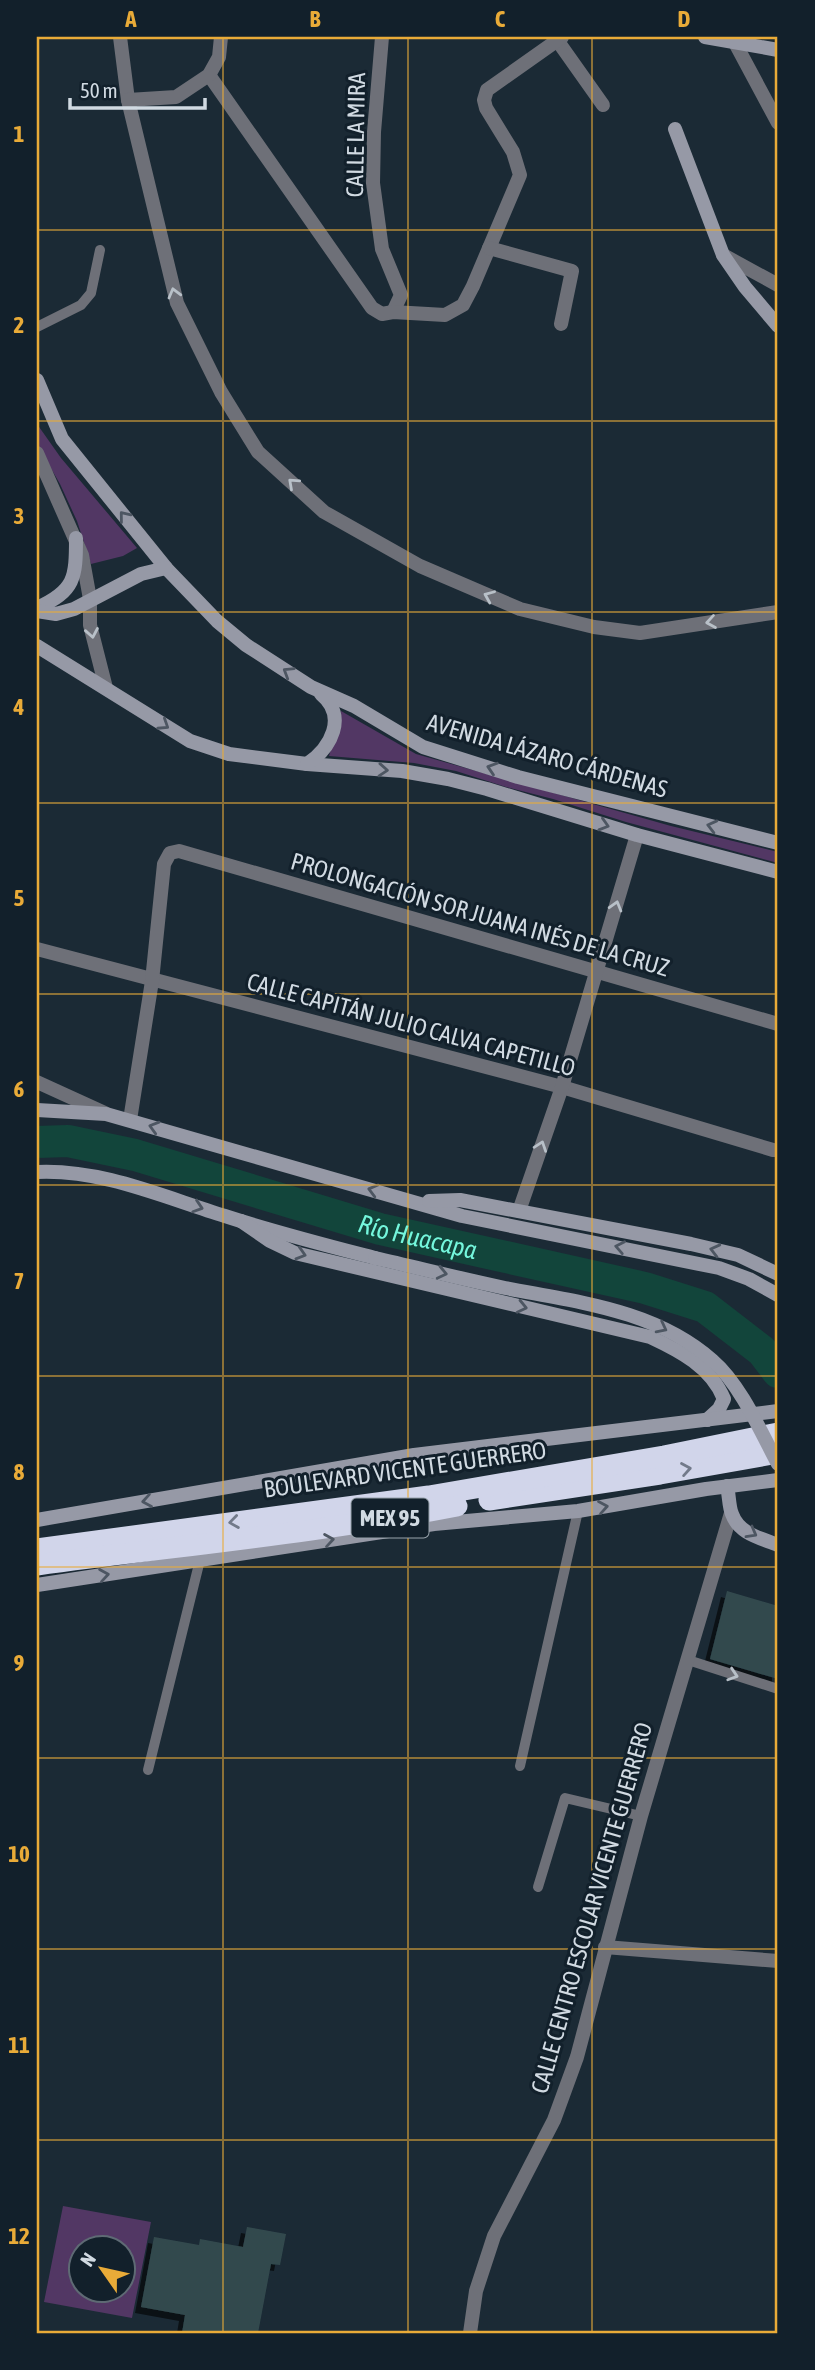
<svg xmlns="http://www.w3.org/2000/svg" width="815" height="2370" font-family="'Asap Condensed',sans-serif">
<defs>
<filter id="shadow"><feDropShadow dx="-6" dy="6" stdDeviation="0" flood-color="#0009"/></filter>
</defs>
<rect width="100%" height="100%" fill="#1b2a35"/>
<g fill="#523764" fill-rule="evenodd">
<path d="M37,424L61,458L137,548L123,556L91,564L77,521L60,484L37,444Z"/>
<path d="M341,711L416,754L671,826L778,852V863L626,822L553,799L506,787L456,771L414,763L329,756Z"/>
<path d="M63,2206L151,2222L132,2318L44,2302ZM80,2248H122V2290H80Z"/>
</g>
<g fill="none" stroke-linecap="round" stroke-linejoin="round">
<path stroke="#12453b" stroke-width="32" id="s1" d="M37,1142L68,1141L135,1155L380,1229L645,1288L705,1307L762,1351L778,1372"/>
</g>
<g fill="#334a4e" filter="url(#shadow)">
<path d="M727,1591L778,1606V1679L710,1659Z"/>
<path d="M247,2227L286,2234L280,2265L271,2264L258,2333H182L185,2315L141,2307L154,2237L199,2245L200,2239L243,2247Z"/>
</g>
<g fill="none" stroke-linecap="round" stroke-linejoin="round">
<g stroke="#6e7078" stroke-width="10">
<path d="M37,327L81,305L91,293L100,250"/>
<path d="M688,1660L778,1689"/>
<path d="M520,1766L578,1511"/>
<path d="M148,1770L200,1560"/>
<path d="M538,1887L565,1798L641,1816"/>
</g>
<g stroke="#6e7078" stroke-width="14">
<path d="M120,37L128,100L177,303L221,392L258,452L324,512L420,566L520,609L594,627L640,633L778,612"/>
<path d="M382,37L374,132L373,183L382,249L401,295L393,312"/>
<path d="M557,40L603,105"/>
<path d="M734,41L778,123"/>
<path d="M209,75L372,308L382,314L393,312L445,315L463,305L473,286L520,175L513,152L486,108L484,100L487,90L562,37"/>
<path d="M128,100L176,97L209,75L219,57L221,37"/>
<path d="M489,248L572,271L561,324"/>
<path d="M723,255L778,285"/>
<path d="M37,453L82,555L90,599V625L106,688"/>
<path d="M37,949L562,1087L773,1150"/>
<path d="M37,1082L105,1113"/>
<path d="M130,1120L152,981L164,864L170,853L179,851L778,1024"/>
<path d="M519,1211L562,1087L637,835"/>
<path d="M605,1947L778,1961"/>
<path d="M470,2333L476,2291L494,2236L554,2120L577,2057L641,1816L731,1513"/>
</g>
<g stroke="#9699a6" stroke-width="14">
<path d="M705,37L778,50"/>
<path d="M675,129L723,255L745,287L778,326"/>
<path d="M37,380L62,439L166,568L217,621L246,645L311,687L354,706L423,747L518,777L778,843"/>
<path d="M37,608C75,591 76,578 76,538"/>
<path d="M37,611L56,614L74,609L141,574L166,568"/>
<path d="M37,646L190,741L229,754L307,764L402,771L448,779L487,789L637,835L778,872"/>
<path d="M307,764C331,748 348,716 321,694"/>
<path d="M37,1110L106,1114L462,1216L719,1268L749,1279L778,1295"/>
<path d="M37,1172C102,1169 163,1197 225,1216C274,1232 325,1245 375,1258"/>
<path d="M429,1201L460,1200L691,1244L738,1255L778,1274"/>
<path d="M241,1221L270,1241L295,1253L650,1337C680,1351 711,1367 724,1399L719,1409L707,1420"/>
<path d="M727,1486C729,1494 729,1508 732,1514C739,1534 761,1538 778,1545"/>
<path d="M37,1520L414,1455L778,1411"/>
<path d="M37,1585L434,1524L578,1511L706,1489L778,1480"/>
</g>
<g stroke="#d1d5ea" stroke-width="21">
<path d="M489,1500L660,1474L778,1453"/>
<path d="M37,1549L429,1496L664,1456L778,1433"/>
<path d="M37,1565C177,1546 318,1533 457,1506"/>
</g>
<path stroke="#9699a6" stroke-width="14" d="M375,1258C419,1268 462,1279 505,1288C577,1302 656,1310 713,1361C740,1384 761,1432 778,1464"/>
</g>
<defs><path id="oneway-chevron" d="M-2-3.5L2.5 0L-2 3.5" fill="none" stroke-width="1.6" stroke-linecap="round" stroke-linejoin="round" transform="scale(1.75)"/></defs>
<g stroke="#b8c0c8">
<use href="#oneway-chevron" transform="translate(174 293) rotate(-105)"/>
<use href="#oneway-chevron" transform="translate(293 483) rotate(-138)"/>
<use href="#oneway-chevron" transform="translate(489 596) rotate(-157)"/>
<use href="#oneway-chevron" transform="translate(711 622) rotate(171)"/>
<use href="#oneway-chevron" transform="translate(92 633) rotate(80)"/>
<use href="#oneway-chevron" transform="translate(616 906) rotate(-74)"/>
<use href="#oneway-chevron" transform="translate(541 1146) rotate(-71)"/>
<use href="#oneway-chevron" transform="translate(733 1675) rotate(18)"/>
</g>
<g stroke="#4d5662">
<use href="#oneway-chevron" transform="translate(124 516) rotate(-129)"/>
<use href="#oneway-chevron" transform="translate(288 672) rotate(-148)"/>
<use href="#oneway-chevron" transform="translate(164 725) rotate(33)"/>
<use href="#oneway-chevron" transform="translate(492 768) rotate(-162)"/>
<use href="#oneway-chevron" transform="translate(383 770) rotate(4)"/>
<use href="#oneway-chevron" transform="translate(604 825) rotate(17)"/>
<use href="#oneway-chevron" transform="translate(712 826) rotate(-166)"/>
<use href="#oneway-chevron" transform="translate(154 1127) rotate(-164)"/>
<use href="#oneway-chevron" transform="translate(373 1190) rotate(-165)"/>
<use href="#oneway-chevron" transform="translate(198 1207) rotate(18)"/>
<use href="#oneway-chevron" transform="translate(620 1247) rotate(-169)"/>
<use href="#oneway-chevron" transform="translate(715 1250) rotate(-166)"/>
<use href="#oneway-chevron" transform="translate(301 1254) rotate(17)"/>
<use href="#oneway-chevron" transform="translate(442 1273) rotate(13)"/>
<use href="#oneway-chevron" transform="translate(522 1307) rotate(13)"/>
<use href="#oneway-chevron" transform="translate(662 1328) rotate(27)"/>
<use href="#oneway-chevron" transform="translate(147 1501) rotate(170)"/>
<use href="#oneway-chevron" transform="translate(603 1507) rotate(-10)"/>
<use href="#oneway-chevron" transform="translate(752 1533) rotate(29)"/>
<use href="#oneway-chevron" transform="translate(329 1540) rotate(-9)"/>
<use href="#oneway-chevron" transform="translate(104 1575) rotate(-9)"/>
</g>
<g stroke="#727a8a">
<use href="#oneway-chevron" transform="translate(686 1469) rotate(-10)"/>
<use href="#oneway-chevron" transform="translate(234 1522) rotate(172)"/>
</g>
<path fill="none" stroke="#e9ab38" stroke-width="2" stroke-opacity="0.55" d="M223,37V2333M408,37V2333M592,37V2333M37,230H778M37,421H778M37,612H778M37,803H778M37,994H778M37,1185H778M37,1376H778M37,1567H778M37,1758H778M37,1949H778M37,2140H778"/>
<g text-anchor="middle" stroke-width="6" stroke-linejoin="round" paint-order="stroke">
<rect fill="#12202b" stroke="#98a2ab" stroke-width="2" x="351.5" y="1498.5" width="77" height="39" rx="5"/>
<g font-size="23" font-weight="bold" fill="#d1dae2">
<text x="390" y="1526">MEX 95</text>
</g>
<g font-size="24" fill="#d1dae2" stroke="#12202b">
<text transform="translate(356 135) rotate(-89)" y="8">CALLE LA MIRA</text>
<text transform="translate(547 756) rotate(16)" y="8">AVENIDA LÁZARO CÁRDENAS</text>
<text transform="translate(480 915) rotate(16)" y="8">PROLONGACIÓN SOR JUANA INÉS DE LA CRUZ</text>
<text transform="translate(411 1025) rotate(15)" y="8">CALLE CAPITÁN JULIO CALVA CAPETILLO</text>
<text transform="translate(405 1470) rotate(-8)" y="8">BOULEVARD VICENTE GUERRERO</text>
<text transform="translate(592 1908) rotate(-74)" y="8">CALLE CENTRO ESCOLAR VICENTE GUERRERO</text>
</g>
<g font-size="26" font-style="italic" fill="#74f6dc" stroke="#12202b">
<text dy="9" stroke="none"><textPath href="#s1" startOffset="394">Río Huacapa</textPath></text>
</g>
</g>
<rect width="815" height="2370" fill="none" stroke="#12202b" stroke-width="77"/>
<g transform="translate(102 2269) rotate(304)"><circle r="33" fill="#12202b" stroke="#5e6a74" stroke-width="2"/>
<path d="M0-5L12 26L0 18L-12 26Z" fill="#e9ab38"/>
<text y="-10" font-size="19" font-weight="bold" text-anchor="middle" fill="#d1dae2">N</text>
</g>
<path d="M70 98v10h135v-10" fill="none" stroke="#d1dae2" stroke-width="3.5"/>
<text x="80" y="98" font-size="21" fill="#d1dae2" stroke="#12202b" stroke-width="5" paint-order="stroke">50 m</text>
<rect x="38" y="38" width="738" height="2294" fill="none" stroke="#e9ab38" stroke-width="2.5"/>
<g font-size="23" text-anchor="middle" font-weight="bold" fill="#e9ab38">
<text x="131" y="27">A</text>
<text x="315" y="27">B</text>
<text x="500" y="27">C</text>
<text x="684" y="27">D</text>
<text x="19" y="142">1</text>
<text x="19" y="333">2</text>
<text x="19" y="524">3</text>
<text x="19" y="715">4</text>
<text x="19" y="906">5</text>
<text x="19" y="1097">6</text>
<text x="19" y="1289">7</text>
<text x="19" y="1480">8</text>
<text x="19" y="1671">9</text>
<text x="19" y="1862">10</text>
<text x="19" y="2053">11</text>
<text x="19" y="2244">12</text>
</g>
</svg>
